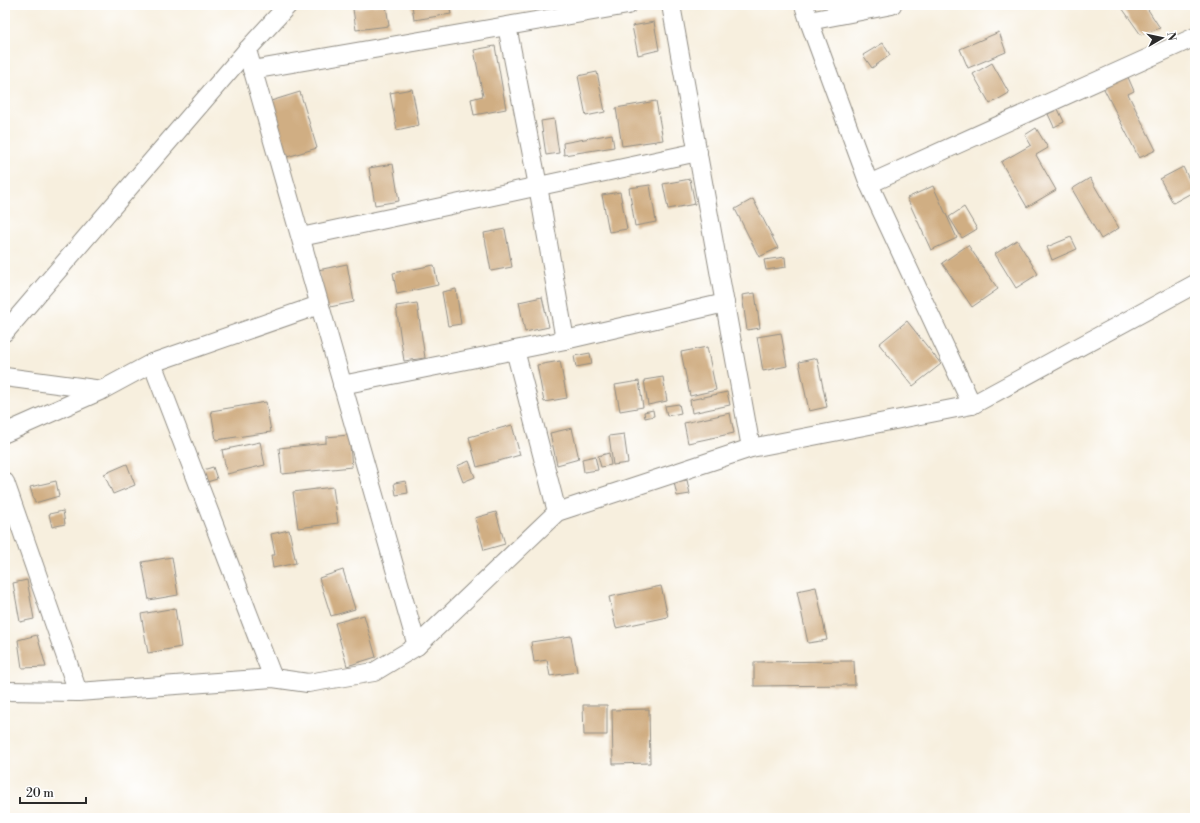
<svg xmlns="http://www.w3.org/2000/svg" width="1200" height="823" font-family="'Libre Bodoni',serif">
<rect width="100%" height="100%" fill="#fff"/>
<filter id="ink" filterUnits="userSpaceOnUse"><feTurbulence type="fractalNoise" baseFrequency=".025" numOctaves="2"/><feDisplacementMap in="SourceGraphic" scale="8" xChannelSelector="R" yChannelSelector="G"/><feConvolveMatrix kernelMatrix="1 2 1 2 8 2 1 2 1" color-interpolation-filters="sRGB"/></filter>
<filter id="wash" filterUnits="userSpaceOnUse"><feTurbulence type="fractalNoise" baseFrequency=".012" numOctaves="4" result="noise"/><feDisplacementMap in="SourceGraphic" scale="16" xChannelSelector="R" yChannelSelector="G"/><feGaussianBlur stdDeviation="0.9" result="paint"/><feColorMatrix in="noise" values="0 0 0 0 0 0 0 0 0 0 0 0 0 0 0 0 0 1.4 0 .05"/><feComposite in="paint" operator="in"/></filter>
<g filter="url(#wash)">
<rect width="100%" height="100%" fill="#f7efde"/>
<g id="blocks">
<g fill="#d0ae83">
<path d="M378,5H386L389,26L356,30L353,9Z"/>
<path d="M412,5H449L451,14L414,20Z"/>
<path d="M1120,5H1145L1160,28L1141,35Z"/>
<path d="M654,22L659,50L638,55L632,26Z"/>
<path d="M999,32L1006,52L968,68L960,49Z"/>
<path d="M883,43L890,55L872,68L863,55Z"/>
<path d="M495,46L506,109L474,115L471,99L483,96L474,50Z"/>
<path d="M992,63L1009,93L990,104L973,74Z"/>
<path d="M597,72L605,112L586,116L578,76Z"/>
<path d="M1127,75L1134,91L1128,94L1156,150L1139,158L1103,87Z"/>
<path d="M412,89L419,125L397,130L390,93Z"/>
<path d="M300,92L317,148L287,157L271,101Z"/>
<path d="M656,101L663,140L622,146L616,108Z"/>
<path d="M1058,109L1064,122L1054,127L1048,114Z"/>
<path d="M554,119L559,153L546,155L541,121Z"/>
<path d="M1036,128L1048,148L1036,155L1056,190L1027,207L1001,162L1031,145L1025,135Z"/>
<path d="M612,134L614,147L564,155L563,143Z"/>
<path d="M393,164L399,201L375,205L369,168Z"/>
<path d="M1183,167L1195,191L1173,203L1160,179Z"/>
<path d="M1090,178L1119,228L1101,239L1072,189Z"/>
<path d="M690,179L695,204L668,209L663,184Z"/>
<path d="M650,185L656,222L635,226L629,188Z"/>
<path d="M933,186L957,238L931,250L907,198Z"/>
<path d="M620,192L627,229L609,232L602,195Z"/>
<path d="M753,199L778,248L759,257L735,209Z"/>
<path d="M964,207L977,229L962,238L949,217Z"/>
<path d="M505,229L512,267L491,271L484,233Z"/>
<path d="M1071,237L1077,249L1052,260L1047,247Z"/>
<path d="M1017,240L1038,274L1016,288L995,254Z"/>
<path d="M968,245L998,289L972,307L942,263Z"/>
<path d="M785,257L786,267L766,270L764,260Z"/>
<path d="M347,264L354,302L325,308L318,270Z"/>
<path d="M434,265L438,285L397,294L393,273Z"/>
<path d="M456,289L461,324L448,326L442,292Z"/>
<path d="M755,293L760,328L747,330L742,295Z"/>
<path d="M542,297L549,327L525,332L519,302Z"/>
<path d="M417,303L425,358L404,361L396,306Z"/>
<path d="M907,321L941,364L913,386L879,344Z"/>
<path d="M781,333L787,366L763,371L757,337Z"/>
<path d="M707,347L716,390L690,396L681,352Z"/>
<path d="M590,353L592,364L576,367L574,356Z"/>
<path d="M817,358L827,407L809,411L799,362Z"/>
<path d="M560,361L567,398L544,402L537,365Z"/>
<path d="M663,377L667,401L648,405L644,380Z"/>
<path d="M639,381L643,407L620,411L615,385Z"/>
<path d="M727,392L730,405L692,413L690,400Z"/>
<path d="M266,402L271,432L216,440L211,411Z"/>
<path d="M679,404L681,413L667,416L665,406Z"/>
<path d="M653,410L654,416L645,418L644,412Z"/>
<path d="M730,413L734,433L688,443L684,423Z"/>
<path d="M512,425L520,455L477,467L469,437Z"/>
<path d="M572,428L579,459L557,465L550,433Z"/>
<path d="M624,434L628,463L613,465L609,436Z"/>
<path d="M349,435L352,467L282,474L279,448L326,443V437Z"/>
<path d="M260,442L265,465L227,474L222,450Z"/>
<path d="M609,453L611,465L601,467L598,456Z"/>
<path d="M595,456L598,470L584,472L582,459Z"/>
<path d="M469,461L475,477L463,482L457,466Z"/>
<path d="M127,464L135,485L113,494L104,474Z"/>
<path d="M213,467L217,479L207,482L203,470Z"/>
<path d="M687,480L690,494L677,496L674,482Z"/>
<path d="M56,481L59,496L35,503L30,487Z"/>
<path d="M406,481L408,493L396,495L394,483Z"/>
<path d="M333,487L338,523L298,528L293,492Z"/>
<path d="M63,511L65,524L52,527L49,514Z"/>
<path d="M496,512L505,544L484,550L475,518Z"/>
<path d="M289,530L296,563L273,568L271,555H275L271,534Z"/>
<path d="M172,557L178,595L149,600L142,562Z"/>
<path d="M343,570L355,609L331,616L319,578Z"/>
<path d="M27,580L34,619L20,622L13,583Z"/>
<path d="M661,586L668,617L616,628L609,597Z"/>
<path d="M816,587L827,640L808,643L797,591Z"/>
<path d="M175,608L181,647L148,653L141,614Z"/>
<path d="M364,615L376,657L347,666L335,623Z"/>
<path d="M37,635L46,667L22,668L18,640Z"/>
<path d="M571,636L577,672L550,676L547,660L534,662L531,642Z"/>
<path d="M854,661L855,685L754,686V662Z"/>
<path d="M583,705H607V735H584Z"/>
<path d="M649,709L650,763L613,764L612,710Z"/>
</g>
</g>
</g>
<g filter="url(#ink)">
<use href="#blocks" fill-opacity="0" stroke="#918d84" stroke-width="1"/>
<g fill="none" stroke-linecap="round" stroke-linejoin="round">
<g stroke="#918d84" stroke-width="20">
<g id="minor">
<path d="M671,5L751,448"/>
<path d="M804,5L809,21L869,184L972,405"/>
<path d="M809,21L892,5"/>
<path d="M507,26L538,186L565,340"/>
<path d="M247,50L417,646"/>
<path d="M252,70L628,5"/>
<path d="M869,184L1195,37"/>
<path d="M301,237L698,152"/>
<path d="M5,332L247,50L288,5"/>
<path d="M515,350L557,512"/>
<path d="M152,363L273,678"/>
<path d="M5,377L102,390"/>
<path d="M342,385L565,340L725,303"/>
<path d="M5,433L102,390L152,363L319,305"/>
<path d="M5,482L78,692"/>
<path d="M5,691L78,692L273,678L308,683L374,672L417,646L557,512L751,448L972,405L1195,284"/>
</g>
</g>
<use href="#minor" stroke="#fff" stroke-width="18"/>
</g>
</g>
<rect width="1200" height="823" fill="none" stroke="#fff" stroke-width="20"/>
<g transform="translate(1162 38) rotate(81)" stroke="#ffffff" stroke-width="3" paint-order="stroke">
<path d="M0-3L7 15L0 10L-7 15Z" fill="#2b2b2b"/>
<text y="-6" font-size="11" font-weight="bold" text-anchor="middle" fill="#2b2b2b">N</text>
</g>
<path d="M20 797v6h66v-6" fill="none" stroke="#2b2b2b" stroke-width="2"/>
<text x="26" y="797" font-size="12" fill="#2b2b2b" stroke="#ffffff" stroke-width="3" paint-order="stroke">20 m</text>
</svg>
